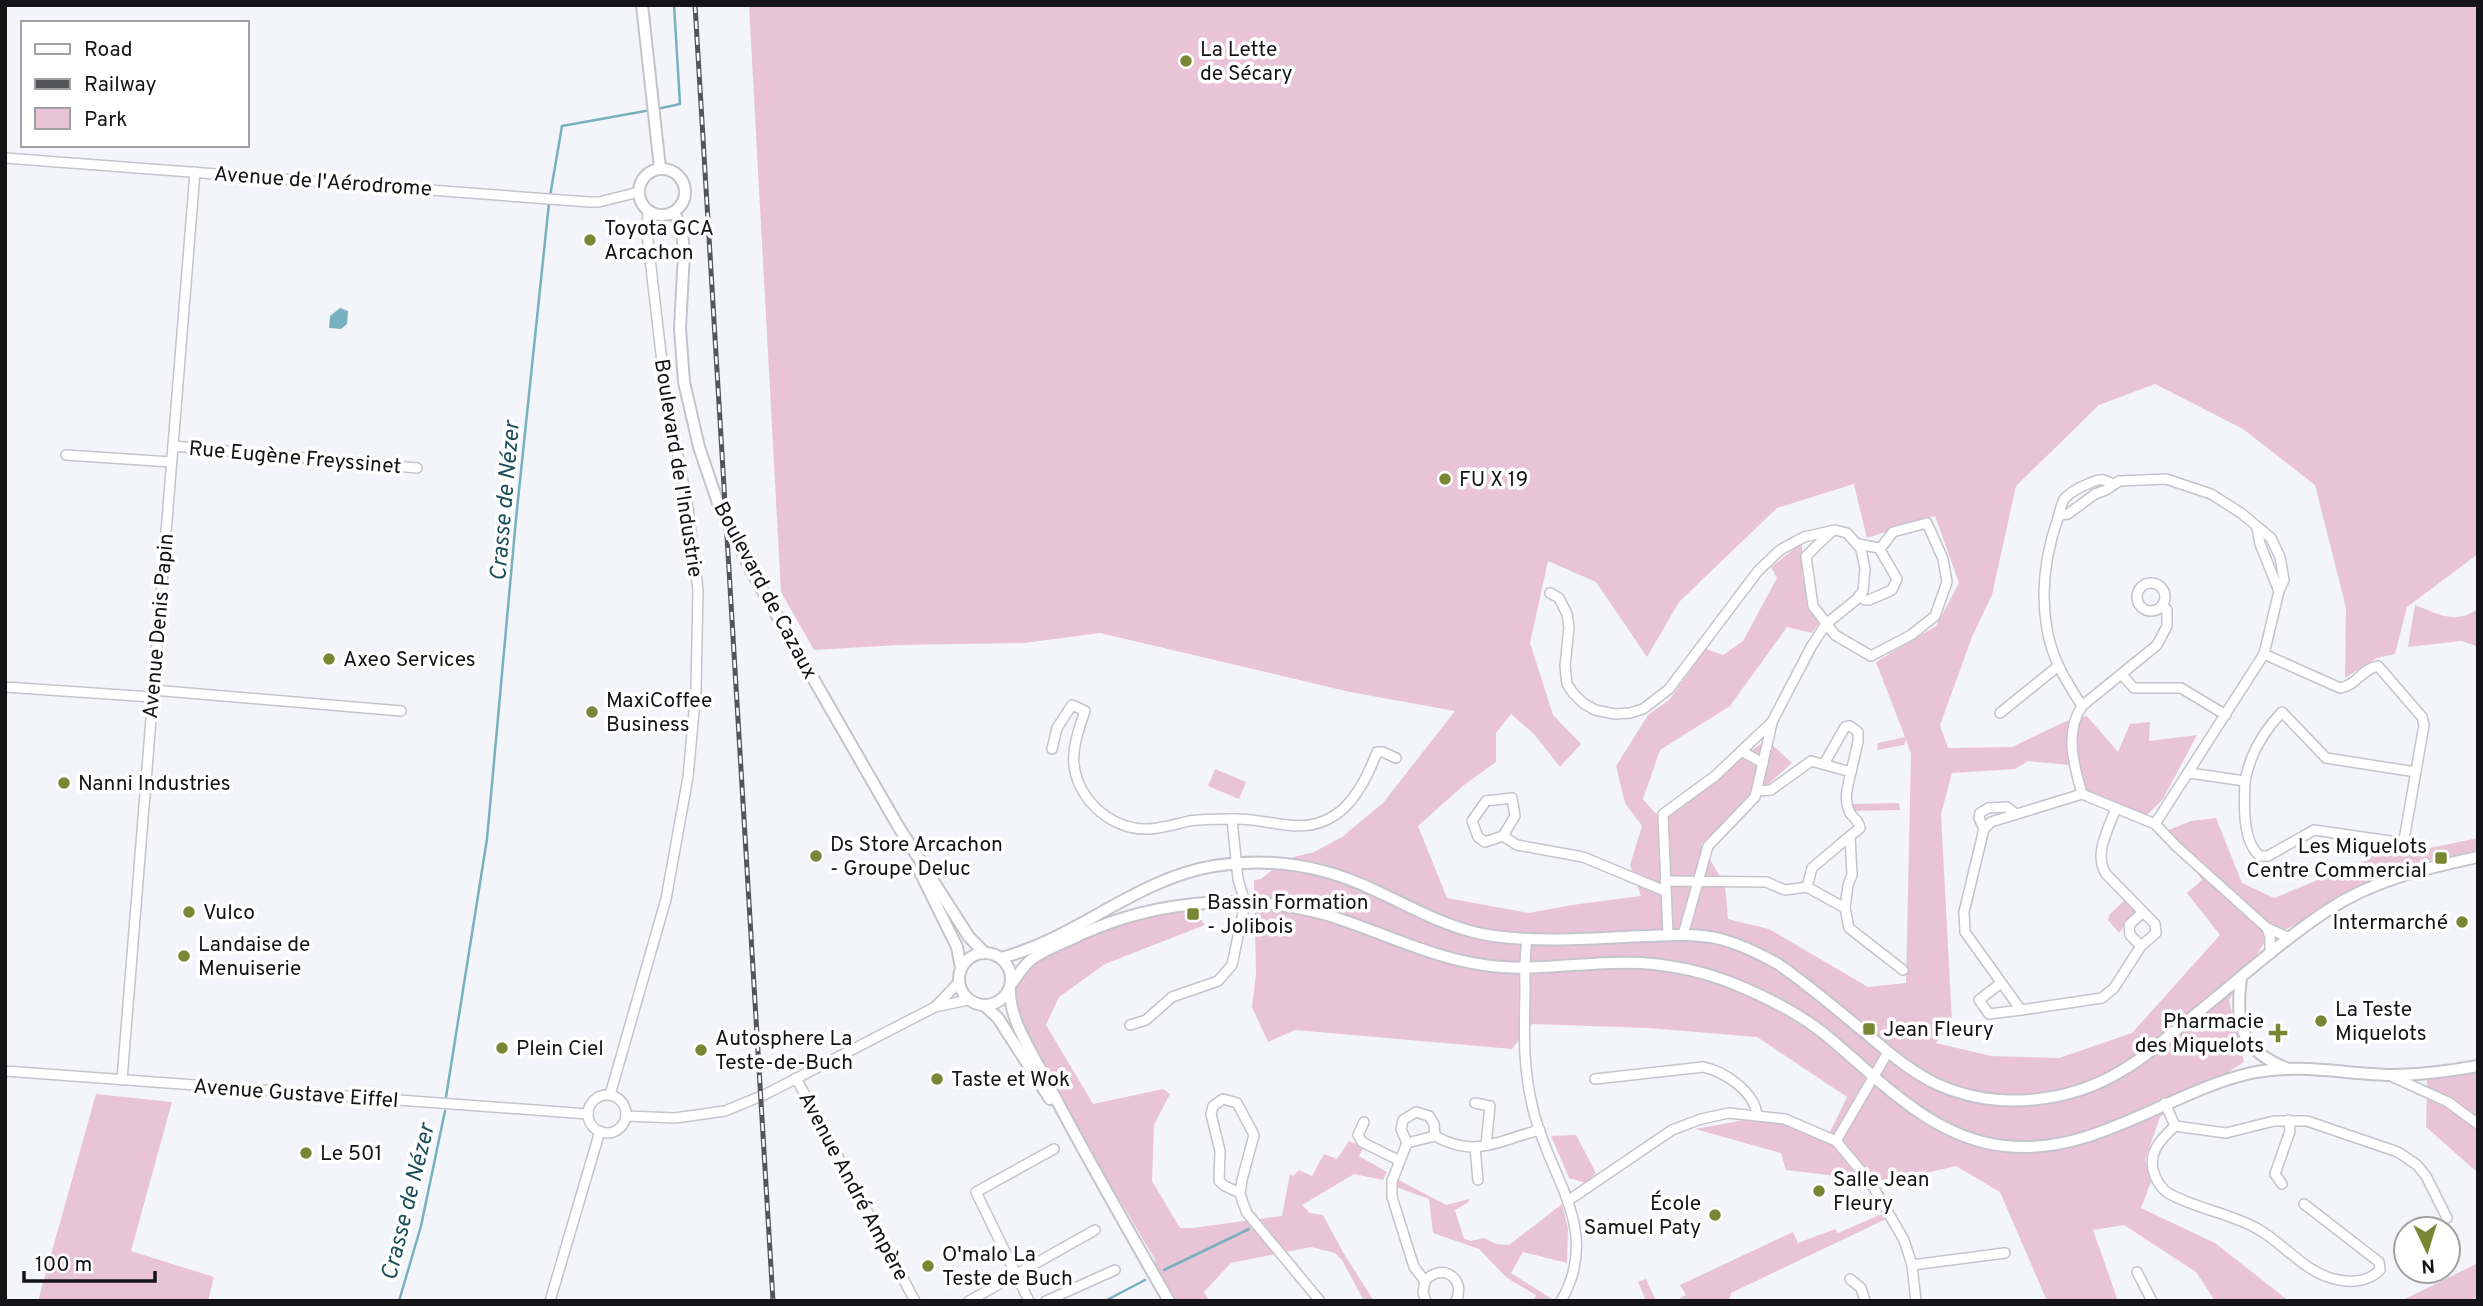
<svg xmlns="http://www.w3.org/2000/svg" width="2483" height="1306" font-family="Overpass,sans-serif">
<rect width="100%" height="100%" fill="#f4f5fb"/>
<g fill="#e9c4d7" fill-rule="evenodd">
<path d="M749,5H2478V554L2407,607L2395,654L2377,658L2345,678L2346,608L2315,485L2243,429L2155,384L2099,405L2016,486L1992,595L1972,637L1940,725L1948,748L2012,747L2064,722L2087,716L2118,752L2130,724L2150,722L2149,741L2197,735L2163,799L2147,815L2085,794L2069,765L2028,761L2015,769L1952,773L1941,814L1952,1022L1936,1043L1991,1056L2059,1058L2132,1033L2220,935L2187,893L2202,880L2166,831L2191,821L2216,818L2242,883L2274,898L2365,861L2368,841L2411,848V852L2478,838V850L2400,867L2341,895L2297,924L2270,937L2266,940L2229,1000L2244,1062L2160,1117L2145,1160L2151,1182L2141,1208L2215,1243L2289,1301H2215L2196,1272L2124,1225L2093,1230L2118,1301H2047L2000,1192L1956,1166L1887,1182L1786,1170L1781,1153L1695,1129L1750,1119L1830,1132L1847,1097L1757,1037L1648,1028L1532,1024L1512,1049L1295,1030L1268,1042L1252,1007L1256,974L1254,880L1261,879L1286,859L1314,852L1342,837L1383,803L1455,711L1350,692L1100,633L1024,643L898,645L814,650L781,592ZM1857,483L1854,485L1867,538L1935,516L1959,583L1936,626L1876,662L1905,737L1878,743L1877,750L1904,745L1906,740L1911,754L1906,983L1868,987L1769,929L1728,919L1725,885L1701,844L1792,763L1767,740L1656,814L1643,799L1660,750L1730,706L1787,627L1812,633L1820,622L1802,574V543L1771,567L1777,578L1743,641L1723,655L1706,649L1669,700L1648,715L1616,766L1625,803L1642,826L1630,865L1641,896L1572,905L1529,913L1447,898L1418,826L1464,785L1496,762V733L1511,714L1534,734L1560,767L1581,744L1553,715L1530,643L1548,561L1596,582L1647,657L1679,602L1777,508Z"/>
<path d="M2415,605C2439,614 2454,625 2478,609V647L2462,641L2408,647Z"/>
<path d="M1215,769L1246,782L1239,799L1208,786Z"/>
<path d="M1899,803L1900,810L1853,811L1851,804Z"/>
<path d="M2125,900L2137,911L2119,933L2108,920L2110,914Z"/>
<path d="M1192,908L1205,925L1105,964L1059,997L1046,1025L1093,1104L1163,1089L1170,1094L1154,1125L1152,1181L1180,1228H1192L1282,1216L1290,1174L1293,1176L1299,1170L1312,1176L1324,1154L1337,1159L1349,1141L1364,1147L1359,1156L1387,1172L1383,1180L1354,1174L1302,1205L1310,1213L1323,1215L1344,1254L1374,1301H1364L1342,1260L1335,1253L1311,1247L1231,1263L1204,1292L1210,1301H1175L1154,1266L1155,1259C1132,1219 1008,1023 1015,991C1026,944 1151,916 1192,908Z"/>
<path d="M2478,1068V1173L2426,1127L2427,1078Z"/>
<path d="M96,1094L172,1102L131,1251L214,1277L208,1301H38Z"/>
<path d="M1576,1135L1596,1173L1586,1183L1569,1178L1551,1136Z"/>
<path d="M1397,1179L1446,1205L1469,1199V1202L1455,1210L1464,1239L1471,1241L1484,1238L1496,1244L1509,1245L1562,1204L1568,1229L1567,1263L1523,1252L1511,1273L1552,1299L1551,1301H1533L1536,1295L1507,1278L1479,1249L1433,1233L1429,1199L1396,1187Z"/>
<path d="M1884,1213L1886,1219L1731,1293L1729,1301H1675L1686,1295L1680,1285L1793,1232L1798,1243L1835,1229L1838,1233Z"/>
<path d="M2478,1263V1301H2401Z"/>
<path d="M1646,1279L1656,1301H1646L1638,1282Z"/>
</g>
<path fill="#77b1c0" d="M340,308L348,311L347,324L341,329L329,328L330,316Z"/>
<g fill="none" stroke-linecap="round" stroke-linejoin="round">
<g stroke="#77b1c0" stroke-width="2.5">
<path d="M657,109L680,104L674,5"/>
<path d="M550,196L562,126L651,110"/>
<path d="M446,1097L487,839L516,519L549,203"/>
<path d="M1164,1270L1249,1229"/>
<path d="M399,1301L421,1226L445,1111"/>
<path d="M1105,1301L1145,1280"/>
</g>
<g stroke="#c4c4ca" stroke-width="12">
<g id="minor">
<path d="M5,158L589,202H599L639,192"/>
<path d="M173,446L417,468"/>
<path d="M66,455L171,462"/>
<path d="M2059,515L2068,514L2095,494L2106,490L2119,481L2166,479L2211,494L2241,513L2271,538L2280,557L2284,580L2279,591L2264,654L2155,824"/>
<path d="M2257,528L2260,544L2279,591"/>
<path d="M1831,532L1806,556L1813,606L1835,635L1871,656L1911,635L1935,616L1947,582L1943,559L1927,523L1893,532L1880,549"/>
<path d="M1858,544L1879,548L1897,579L1892,590L1869,600H1865L1859,596"/>
<circle cx="2151" cy="597" r="14"/>
<path d="M1550,593L1559,598L1567,614L1569,627L1565,666L1567,684L1573,693L1583,703L1595,710L1615,714L1630,713L1643,709L1669,689L1758,571L1780,550L1804,537L1835,530L1847,533L1861,549L1865,569L1863,591L1857,599L1826,624L1811,647L1772,722L1715,776L1663,814L1668,935"/>
<path d="M2122,675L2134,688H2181L2226,715"/>
<path d="M5,687L152,697"/>
<path d="M153,690L401,711"/>
<path d="M2082,706C2066,681 2052,659 2047,629C2040,590 2045,555 2058,518C2060,512 2061,503 2065,498C2071,492 2080,487 2088,484C2098,479 2103,478 2112,484"/>
<path d="M2000,713L2057,667"/>
<path d="M1052,749L1057,728L1072,705L1085,711C1080,725 1075,739 1074,753C1070,793 1108,830 1147,829C1161,829 1176,824 1189,821C1203,819 1219,819 1232,819L1238,879L1245,903L1232,965L1218,981L1172,997L1146,1020L1130,1025"/>
<path d="M1741,751L1763,763"/>
<path d="M1824,764L1845,727L1850,726L1858,732V742L1851,772"/>
<path d="M2189,773L2245,781C2244,803 2242,842 2260,856H2268L2314,830L2397,842L2404,840L2424,725L2422,717L2378,666C2363,668 2356,686 2340,688L2264,654"/>
<path d="M2245,781C2250,754 2263,732 2282,712L2326,758L2416,772"/>
<path d="M1757,791L1771,790L1811,761L1851,772C1848,785 1843,800 1850,813C1855,820 1858,819 1860,828L1850,836L1852,875L1848,885L1845,908"/>
<path d="M2082,794C2074,765 2064,733 2082,706L2157,645L2167,626V610L2162,605"/>
<path d="M1512,798L1515,816L1503,836L1485,842L1478,837L1472,821L1486,801Z"/>
<path d="M2116,808C2109,828 2093,854 2106,874L2155,924L2156,933L2141,946L2114,988L2102,998L2021,1010L1965,932L1964,912L1984,829L1991,822L2082,794L2155,824L2176,846L2267,928L2290,938"/>
<path d="M1232,819C1251,818 1268,823 1287,825C1338,832 1361,794 1377,752H1383L1396,758"/>
<path d="M1984,829L1979,818L1980,813L1988,808L2007,807L2016,814"/>
<path d="M1503,836L1517,845L1583,857L1665,891"/>
<path d="M1665,881L1766,882L1785,890L1807,887L1845,908L1849,928L1903,970"/>
<path d="M1807,887L1812,868L1850,836"/>
<path d="M2267,928L2270,937V954"/>
<path d="M1683,935L1708,846L1755,797L1772,723"/>
<path d="M1527,940C1524,957 1525,975 1525,993C1524,1035 1523,1068 1533,1109C1548,1176 1603,1229 1561,1301"/>
<path d="M2141,946L2130,935L2129,925L2143,912"/>
<path d="M2001,983L1979,1000L1989,1014L2021,1010"/>
<path d="M936,1006L959,982"/>
<path d="M5,1071L588,1114"/>
<path d="M2393,1077L2448,1102L2478,1124"/>
<path d="M796,1078L915,1301"/>
<path d="M1595,1079L1703,1067C1724,1071 1755,1092 1757,1115"/>
<path d="M122,1080L195,172"/>
<path d="M610,1095L666,899L688,777L696,690L698,590L688,508L665,388L647,233L648,210"/>
<circle cx="607" cy="1114" r="19"/>
<path d="M1475,1103L1490,1106L1486,1145"/>
<path d="M2165,1103L2175,1126C2160,1140 2146,1154 2155,1176C2158,1183 2162,1189 2168,1193C2196,1209 2230,1213 2258,1229C2284,1244 2305,1272 2334,1279C2350,1283 2368,1282 2380,1270L2379,1262L2304,1204"/>
<path d="M626,1116L675,1118L725,1111L766,1094L935,1007L968,1000"/>
<path d="M1364,1122L1358,1135L1362,1142L1400,1161"/>
<path d="M2175,1126L2226,1133L2274,1121H2307L2398,1152L2417,1165L2426,1176L2447,1218"/>
<path d="M1836,1141L1888,1052"/>
<path d="M1407,1143L1401,1129L1403,1120L1416,1112L1429,1116L1434,1124L1435,1136"/>
<path d="M1475,1148L1478,1180"/>
<path d="M2282,1184L2275,1174L2290,1131L2289,1120"/>
<path d="M1240,1193L1225,1186L1219,1181L1220,1151L1211,1114L1213,1106L1223,1099L1237,1103L1254,1135L1242,1180L1240,1193L1243,1203L1247,1213L1320,1301"/>
<path d="M1569,1200L1672,1130L1701,1119L1729,1113L1785,1119L1836,1141L1871,1183L1904,1240L1912,1265L1916,1301"/>
<path d="M1912,1265L2005,1253"/>
<path d="M2137,1272L2152,1301"/>
<path d="M1850,1279L1861,1288L1865,1301"/>
<path d="M1425,1281L1414,1267L1392,1197V1181L1407,1143L1435,1136C1477,1159 1498,1140 1540,1130"/>
<path d="M550,1301L600,1131"/>
<path d="M969,1301L1095,1230"/>
<path d="M1029,1301L976,1192L1054,1149"/>
<path d="M1046,1301L1115,1270"/>
<path d="M1426,1301L1423,1293L1425,1281C1441,1262 1467,1278 1456,1301"/>
</g>
</g>
<g stroke="#c4c4ca" stroke-width="14">
<g id="major">
<path d="M642,5L660,168"/>
<circle cx="662" cy="192" r="23"/>
<path d="M674,212L682,231L684,253L680,328L684,382L699,447L719,506L752,572L898,826L969,937L985,953"/>
<path d="M919,870L957,947L961,968"/>
<circle cx="985" cy="979" r="26"/>
<path d="M1001,958C1077,938 1136,879 1214,866C1270,857 1324,866 1374,890C1410,906 1443,926 1482,934C1536,944 1592,938 1646,936C1670,935 1696,933 1720,939C1740,944 1760,954 1778,964C1807,984 1834,1007 1862,1030C1886,1050 1910,1072 1939,1085C1998,1111 2069,1103 2123,1070C2146,1057 2166,1038 2186,1022C2233,985 2278,943 2328,910C2373,880 2426,868 2478,857"/>
<path d="M2241,978C2235,1023 2240,1050 2286,1068"/>
<path d="M1012,983C1018,975 1024,965 1032,959C1042,952 1055,946 1067,941C1146,901 1241,891 1327,915C1380,931 1428,957 1484,965C1536,973 1588,960 1641,963C1671,965 1704,972 1732,983C1764,996 1795,1011 1822,1032C1878,1077 1929,1138 2005,1146C2094,1156 2168,1092 2251,1073C2298,1063 2345,1074 2392,1075C2421,1075 2449,1071 2478,1066"/>
<path d="M1010,991C1010,1022 1033,1053 1046,1080C1085,1155 1127,1228 1169,1301"/>
<path d="M985,1006L998,1018L1050,1099"/>
</g>
</g>
<use href="#minor" stroke="#fff" stroke-width="9"/>
<use href="#major" stroke="#fff" stroke-width="10"/>
<g stroke="#545558" stroke-width="5">
<path id="rail" d="M695,5L773,1301"/>
</g>
<use href="#rail" stroke="#fff" stroke-width="2.5" stroke-dasharray="8" stroke-linecap="butt"/>
</g>
<g fill="#798633" stroke="#fff" stroke-width="2.5">
<circle cx="1186" cy="61" r="7"/>
<circle cx="590" cy="240" r="7"/>
<circle cx="1445" cy="479" r="7"/>
<circle cx="329" cy="659" r="7"/>
<circle cx="592" cy="712" r="7"/>
<circle cx="64" cy="783" r="7"/>
<circle cx="816" cy="856" r="7"/>
<rect x="2434" y="851" width="14" height="14" rx="3.5"/>
<circle cx="189" cy="912" r="7"/>
<rect x="1186" y="907" width="14" height="14" rx="3.5"/>
<circle cx="2462" cy="922" r="7"/>
<circle cx="184" cy="956" r="7"/>
<circle cx="2321" cy="1021" r="7"/>
<rect x="1862" y="1022" width="14" height="14" rx="3.5"/>
<path d="M2274.5 1022.5h7v7h7v7h-7v7h-7v-7h-7v-7h7z"/>
<circle cx="502" cy="1048" r="7"/>
<circle cx="701" cy="1050" r="7"/>
<circle cx="937" cy="1079" r="7"/>
<circle cx="306" cy="1153" r="7"/>
<circle cx="1819" cy="1191" r="7"/>
<circle cx="1715" cy="1215" r="7"/>
<circle cx="928" cy="1266" r="7"/>
</g>
<g text-anchor="middle" stroke-width="7" stroke-linejoin="round" paint-order="stroke">
<g font-size="21" fill="#141416" stroke="#fff" text-anchor="start">
<text x="1200" y="56">La Lette<tspan x="1200" dy="24">de Sécary</tspan></text>
<text x="604" y="235">Toyota GCA<tspan x="604" dy="24">Arcachon</tspan></text>
<text x="1459" y="486">FU X 19</text>
<text x="343" y="666">Axeo Services</text>
<text x="606" y="707">MaxiCoffee<tspan x="606" dy="24">Business</tspan></text>
<text x="78" y="790">Nanni Industries</text>
<text x="830" y="851">Ds Store Arcachon<tspan x="830" dy="24">- Groupe Deluc</tspan></text>
<text x="2427" y="853" text-anchor="end">Les Miquelots<tspan x="2427" dy="24">Centre Commercial</tspan></text>
<text x="1207" y="909">Bassin Formation<tspan x="1207" dy="24">- Jolibois</tspan></text>
<text x="203" y="919">Vulco</text>
<text x="2448" y="929" text-anchor="end">Intermarché</text>
<text x="198" y="951">Landaise de<tspan x="198" dy="24">Menuiserie</tspan></text>
<text x="2335" y="1016">La Teste<tspan x="2335" dy="24">Miquelots</tspan></text>
<text x="2264" y="1028" text-anchor="end">Pharmacie<tspan x="2264" dy="24">des Miquelots</tspan></text>
<text x="1883" y="1036">Jean Fleury</text>
<text x="715" y="1045">Autosphere La<tspan x="715" dy="24">Teste-de-Buch</tspan></text>
<text x="516" y="1055">Plein Ciel</text>
<text x="951" y="1086">Taste et Wok</text>
<text x="320" y="1160">Le 501</text>
<text x="1833" y="1186">Salle Jean<tspan x="1833" dy="24">Fleury</tspan></text>
<text x="1701" y="1210" text-anchor="end">École<tspan x="1701" dy="24">Samuel Paty</tspan></text>
<text x="942" y="1261">O'malo La<tspan x="942" dy="24">Teste de Buch</tspan></text>
</g>
<g font-size="21" fill="#141416" stroke="#fff">
<text transform="translate(323 181) rotate(4)" y="7">Avenue de l'Aérodrome</text>
<text transform="translate(295 457) rotate(5)" y="7">Rue Eugène Freyssinet</text>
<text transform="translate(679 468) rotate(81)" y="7">Boulevard de l'Industrie</text>
<text transform="translate(766 590) rotate(62)" y="7">Boulevard de Cazaux</text>
<text transform="translate(158 626) rotate(-85)" y="7">Avenue Denis Papin</text>
<text transform="translate(296 1093) rotate(4)" y="7">Avenue Gustave Eiffel</text>
<text transform="translate(854 1186) rotate(62)" y="7">Avenue André Ampère</text>
</g>
<g font-size="23" font-style="italic" fill="#1d4f5a" stroke="#fff">
<text transform="translate(504 501) rotate(-85)" y="8">Crasse de Nézer</text>
<text transform="translate(407 1202) rotate(-76)" y="8">Crasse de Nézer</text>
</g>
</g>
<rect width="2483" height="1306" fill="none" stroke="#141416" stroke-width="14"/>
<rect x="21" y="21" width="228" height="126" fill="#ffffff" stroke="#a1a1a2" stroke-width="2"/>
<rect x="35" y="44" width="35" height="10" fill="#ffffff" stroke="#a1a1a2" stroke-width="2"/>
<text x="84" y="56" font-size="21" fill="#141416">Road</text>
<rect x="35" y="79" width="35" height="10" fill="#545558" stroke="#a1a1a2" stroke-width="2"/>
<text x="84" y="91" font-size="21" fill="#141416">Railway</text>
<rect x="35" y="108" width="35" height="21" fill="#e9c4d7" stroke="#a1a1a2" stroke-width="2"/>
<text x="84" y="126" font-size="21" fill="#141416">Park</text>
<g transform="translate(2427 1250) rotate(176)"><circle r="33" fill="#ffffff" stroke="#a1a1a2" stroke-width="2"/>
<path d="M0-5L12 26L0 18L-12 26Z" fill="#798633"/>
<text y="-10" font-size="19" font-weight="bold" text-anchor="middle" fill="#141416">N</text>
</g>
<path d="M24 1271v10h131v-10" fill="none" stroke="#141416" stroke-width="3.5"/>
<text x="35" y="1271" font-size="21" fill="#141416" stroke="#ffffff" stroke-width="5" paint-order="stroke">100 m</text>
</svg>
